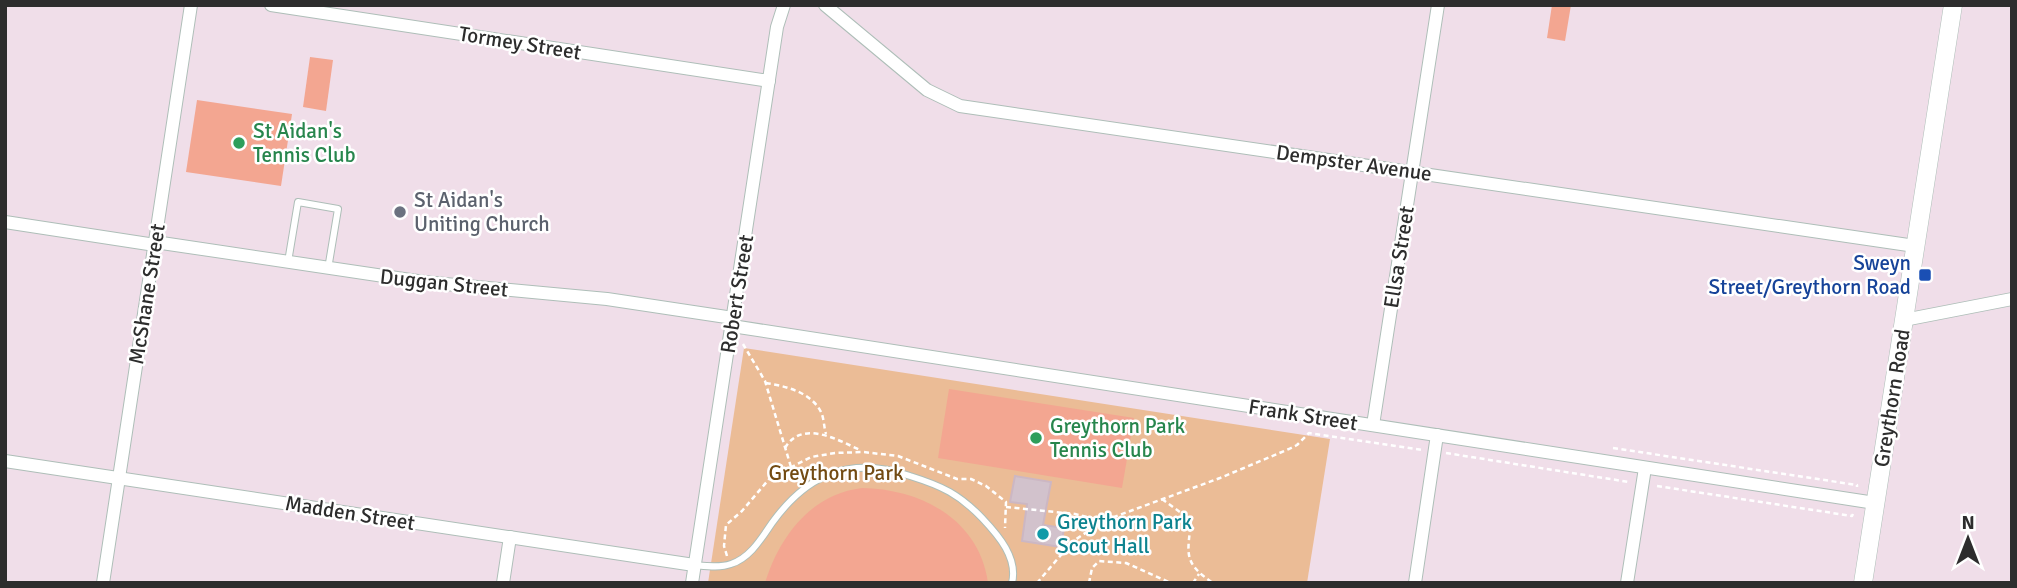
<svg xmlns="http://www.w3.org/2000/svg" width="2017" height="588" font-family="Signika,sans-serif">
<rect width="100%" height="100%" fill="#f0dee9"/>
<path fill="#ebbc96" d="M744,348L1330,439L1307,583H708Z"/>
<g fill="#f3a691">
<path d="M1552,5H1571L1565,41L1547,38Z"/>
<path d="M310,57L333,60L326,111L303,107Z"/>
<path d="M197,100L292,114L281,186L186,172Z"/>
<path d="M949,389L1134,418L1122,488L938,458Z"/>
<path d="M862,488C921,489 979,519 988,583H765C779,537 811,494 862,488Z"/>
</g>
<path fill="#d2c2cc" stroke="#ccb7c3" stroke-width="2" d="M1015,476L1051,482L1043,525L1064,528L1061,547L1022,541L1027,504L1010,502Z"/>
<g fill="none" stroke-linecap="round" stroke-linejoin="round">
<g stroke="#aebeb8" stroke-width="8">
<g id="service">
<path d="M288,262L298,202L338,209L328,269"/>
<path d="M694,565C706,566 720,568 731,564C750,558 761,539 772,523C808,473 851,456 910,476C942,486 959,494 982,518C999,536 1018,558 1012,583"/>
</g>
</g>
<g stroke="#aebeb8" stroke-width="14">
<g id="minor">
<path d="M271,5L769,81"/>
<path d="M825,5L927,90L960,106L1915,246"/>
<path d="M5,222L155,245"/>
<path d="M155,242L424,282L607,299L733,318"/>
<path d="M1904,320L2012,299"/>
<path d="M732,326L1875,503"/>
<path d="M1373,425L1438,5"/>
<path d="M5,461L694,565"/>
<path d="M103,583L191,5"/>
<path d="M503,583L510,537"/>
<path d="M692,583L777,27L784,5"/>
<path d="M1415,583L1437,435"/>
<path d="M1627,583L1645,468"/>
</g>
</g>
<g stroke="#aebeb8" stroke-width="19">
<path id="secondary" d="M1863,583L1953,5"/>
</g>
<g stroke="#fff" stroke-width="2.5" stroke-dasharray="5 3.5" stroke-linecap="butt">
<path d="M743,344L765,381L791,467"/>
<path d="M766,383C785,386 811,392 821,412C824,418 824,428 826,434"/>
<path d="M785,448C802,419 838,440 860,450"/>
<path d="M1613,448L1857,485V487"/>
<path d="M1446,453L1629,482"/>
<path d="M1657,486L1852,516L1853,514"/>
<path d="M1162,499L1191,520C1188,554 1182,562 1213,583"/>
<path d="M1006,507L1075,514L1103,521"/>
<path d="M727,556L724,546L726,525L742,511L770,478L811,457L835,453L863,452L898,456L957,479H971L986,486L1006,502L1005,528"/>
<path d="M1037,583L1072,542L1103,521L1220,478L1289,449L1297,445L1309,433L1422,450"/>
<path d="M1089,583L1092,568L1099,561L1126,563L1171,583"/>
<path d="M1193,583L1199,574"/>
</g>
<use href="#service" stroke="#fff" stroke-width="6"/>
<use href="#minor" stroke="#fff" stroke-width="12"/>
<use href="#secondary" stroke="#fff" stroke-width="18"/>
</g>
<g fill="#2e9e5b" stroke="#fff" stroke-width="2.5">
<circle cx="239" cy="143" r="7"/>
<circle cx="1036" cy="438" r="7"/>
</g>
<circle fill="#6b7280" stroke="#fff" stroke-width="2.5" cx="400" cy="212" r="7"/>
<rect fill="#1a4fb4" stroke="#fff" stroke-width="2.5" x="1918" y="268" width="14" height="14" rx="3.5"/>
<circle fill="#0f9aa8" stroke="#fff" stroke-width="2.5" cx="1043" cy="534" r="7"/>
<g text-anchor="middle" stroke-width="5" stroke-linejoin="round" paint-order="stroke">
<g font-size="21" fill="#2d2d2d" stroke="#fff">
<text transform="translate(520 43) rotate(9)" y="7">Tormey Street</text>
<text transform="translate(1354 163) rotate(8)" y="7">Dempster Avenue</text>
<text transform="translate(1399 257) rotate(-81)" y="7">Ellsa Street</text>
<text transform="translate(444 283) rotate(6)" y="7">Duggan Street</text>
<text transform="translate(147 294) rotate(-81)" y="7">McShane Street</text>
<text transform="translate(737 294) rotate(-81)" y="7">Robert Street</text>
<text transform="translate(1892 398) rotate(-81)" y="7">Greythorn Road</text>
<text transform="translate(1303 415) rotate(9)" y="7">Frank Street</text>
<text transform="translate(350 513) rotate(9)" y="7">Madden Street</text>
</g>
<g font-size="21" fill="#27864d" stroke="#fff" text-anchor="start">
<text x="253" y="138">St Aidan's<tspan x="253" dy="24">Tennis Club</tspan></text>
<text x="1050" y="433">Greythorn Park<tspan x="1050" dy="24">Tennis Club</tspan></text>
</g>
<g font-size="21" fill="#5b616d" stroke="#fff" text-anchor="start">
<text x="414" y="207">St Aidan's<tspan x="414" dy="24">Uniting Church</tspan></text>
</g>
<g font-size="21" fill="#164399" stroke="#fff" text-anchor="end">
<text x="1911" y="270">Sweyn<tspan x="1911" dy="24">Street/Greythorn Road</tspan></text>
</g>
<g font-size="21" fill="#734b13" stroke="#fff">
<text x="836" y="480">Greythorn Park</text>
</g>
<g font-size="21" fill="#0d838f" stroke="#fff" text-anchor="start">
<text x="1057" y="529">Greythorn Park<tspan x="1057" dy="24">Scout Hall</tspan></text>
</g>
</g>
<rect width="2017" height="588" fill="none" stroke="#2d2d2d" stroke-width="14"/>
<g transform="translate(1968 539)" stroke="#ffffff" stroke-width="5" paint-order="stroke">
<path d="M0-5L12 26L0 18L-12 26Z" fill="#2d2d2d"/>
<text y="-10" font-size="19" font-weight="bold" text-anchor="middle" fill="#2d2d2d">N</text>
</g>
</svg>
